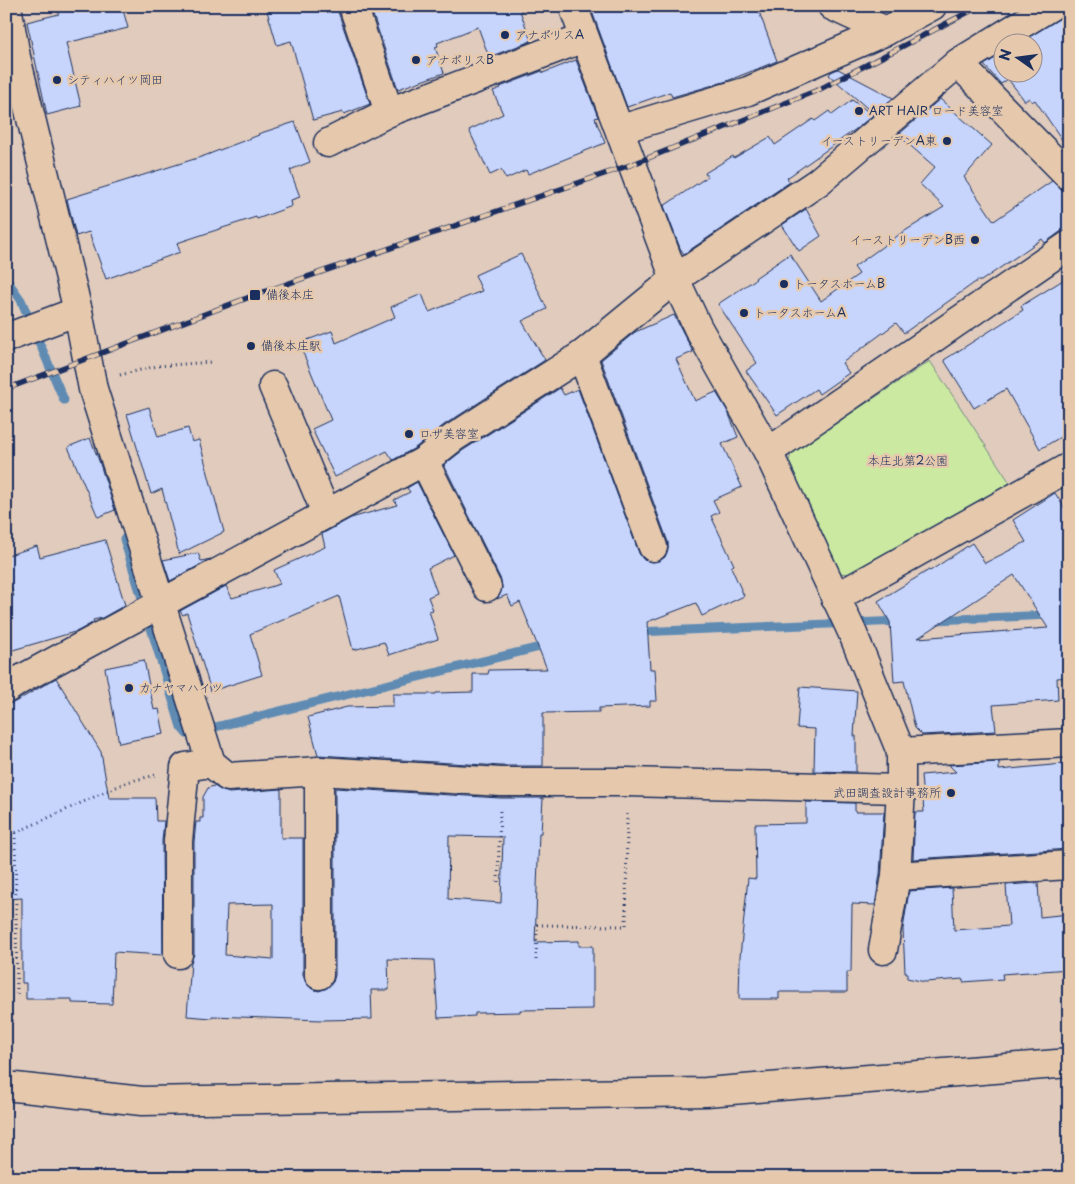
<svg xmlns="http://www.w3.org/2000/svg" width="1075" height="1184" font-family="'Playpen Sans','Klee One',sans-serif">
<rect width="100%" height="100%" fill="#e0cbbd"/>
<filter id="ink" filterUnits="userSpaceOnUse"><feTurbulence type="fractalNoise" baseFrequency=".02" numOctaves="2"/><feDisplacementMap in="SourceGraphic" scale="10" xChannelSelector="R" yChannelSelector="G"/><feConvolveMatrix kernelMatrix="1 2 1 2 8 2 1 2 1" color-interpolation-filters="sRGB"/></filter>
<g filter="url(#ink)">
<path fill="#cbe9a1" stroke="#738c80" d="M930,361L1012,486L851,574L839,573L787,469L791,453Z"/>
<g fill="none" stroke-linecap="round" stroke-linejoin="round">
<g stroke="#5e8bb3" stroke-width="9">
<path d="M6,279L21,300L64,400"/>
<path d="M124,539L181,727L187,734L548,645"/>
<path d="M934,620L1051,615"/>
<path d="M637,632L901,621"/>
</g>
</g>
<g fill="#c7d5fc" stroke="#1b2f5e" fill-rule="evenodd">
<path d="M57,6H122L128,28L66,43L81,106L47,115L27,22L59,14Z"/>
<path d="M283,6H336L370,104L344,114L343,112L313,120L291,41L277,45L267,11Z"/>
<path d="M388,6H527V9L520,11L531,41L489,57L478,27L437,43L438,46L435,47L444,73L398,89L372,12Z"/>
<path d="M590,6H757L777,61L727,81L672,97L670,92L627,107Z"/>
<path d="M1069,9V150L1035,100L1032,102L1029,98L1025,101L1008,79L1001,84L984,65L1002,54V72H1032V42H1021L1059,19Z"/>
<path d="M576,60L598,117L595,118L605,143L528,174L526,170L506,179L501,170L490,175L469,130L503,114L493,91L501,88L500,87L542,71L543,73Z"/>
<path d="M838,69L893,98L874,114L829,75L831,72Z"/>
<path d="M940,99L992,145L964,177L994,221L1052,181L1058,187L1064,191H1069V230L1060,232L1045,243L1042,239L981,281H977L904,333L896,323L842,363L849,373L819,394L816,389L777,415L746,371L757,363L718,304L756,279L755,278L790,254L821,301L859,274L854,267L900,234L944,207L920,184L935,167L898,135Z"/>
<path d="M852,100L873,115L856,129L787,178L790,182L684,254L680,248L664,206L707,177L705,173L733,156L734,158L770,137L775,145L813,119L815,121L829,111L832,115Z"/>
<path d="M295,122L310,162L290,170L300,197L291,200L292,206L257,219L256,217L177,243L180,252L106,279L89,232L76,236L67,199L204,156L259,135L258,134Z"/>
<path d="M806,209L821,236L799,251L782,225Z"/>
<path d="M521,254L547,309L522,321L545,360L444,425L415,448L393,460L387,451L335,477L312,429L331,420L299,343L332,331L336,343L395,317L391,307L422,294L429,312L482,291L475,275Z"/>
<path d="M1069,264V432L1040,449L1006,389L974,408L944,360L1023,310L1021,306L1068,277L1062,269Z"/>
<path d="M674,315L693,352L676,359L695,401L716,392L728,412L738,437L722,444L742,487L713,500L719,512L711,516L734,565L731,567L744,596L702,616L696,603L647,622L650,669H655L657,701H650V706L599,708V712L543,713V766H501L318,755L308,717L347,707L393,706V694H436V693L473,692V674H488L489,670L547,669L520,602L512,606L507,595L497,599L502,588L501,580L444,465L462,451L560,388L564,395L578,389L639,553L643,559L651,562L659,561L665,557L668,549V542L601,360L635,332Z"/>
<path d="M149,407L158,437L188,428L192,442L199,440L224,532L179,554L162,489L151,494L127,414Z"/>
<path d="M90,438L98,458L115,510L98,517L68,447Z"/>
<path d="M417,482L454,555L428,568L437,593L428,597L433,610L429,611L438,639L389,655L384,642L353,650L339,596L250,634L262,675L211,691L187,613L183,615L180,611L226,586L232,598L280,584L274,570L325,547L322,534L351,518L397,505L394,500L410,492L407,488Z"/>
<path d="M1055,493L1069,515V677L1057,678L1058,700L993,705L996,731L922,735L915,728L904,681L894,682L890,622L878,601L929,570L930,571L972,543L985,563L1026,542L1013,520ZM1014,575L1048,628L918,638Z"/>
<path d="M105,540L125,605L102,618L93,620L94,622L78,631L6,652V597L14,596L6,572V556L37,546L40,557Z"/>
<path d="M198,553L201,561L211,559L170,581L163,560Z"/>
<path d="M144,660L154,710L159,709L164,734L119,743L105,668Z"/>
<path d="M56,678L101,752L109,798H155L156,821H164L162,841L163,955L114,952L112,1004L72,1003V999H26V983H22V898L6,899V851H13L6,806V705L15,702Z"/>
<path d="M800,687L857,691L854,736H856V772L814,771L815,729L797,728Z"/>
<path d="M999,762V770L1063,764L1064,769L1069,762V849L913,859L915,812H924L921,775L956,772L949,765Z"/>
<path d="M214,786L219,789L229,793L281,789V838H303V975L306,983L312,989L319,991L327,988L333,982L335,975V788L500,798H543L541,833H539L535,942L579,941V946H593V1009L520,1010V1012L475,1013V1016L438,1018L434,960L388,959L389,990H371L372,1019L322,1020L212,1016V1018L187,1016L191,962L194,954V842L196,822H200V818H203V797L208,788ZM449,836L503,837L501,903L448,899ZM273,904V959L225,955L227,905Z"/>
<path d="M806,802L855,803V812H884L880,874L875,905L852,904L851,972H847V992H779V999H739L740,957L748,878L756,879L755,824L806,823Z"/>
<path d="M1038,883L1040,917L1069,914V969L1002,974L1003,979L963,982V979L925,982L907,978V972H905L903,929L909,891L952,888L954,930L1009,926L1006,885Z"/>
</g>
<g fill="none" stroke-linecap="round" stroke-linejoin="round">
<g stroke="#1b2f5e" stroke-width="31">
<g id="minor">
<path d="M7,6L16,57L78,311L93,389L211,763L228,777L319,771L501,782H627L901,789"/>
<path d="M353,6L389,112L584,38"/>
<path d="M573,6L675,279L698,328L768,452L853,634L901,752V789L896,876L1069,865"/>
<path d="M832,6L886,31"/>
<path d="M958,63L1069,176"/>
<path d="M621,129L748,91L886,31L932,6"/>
<path d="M328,143L389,112"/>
<path d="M6,338L78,311"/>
<path d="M582,355L653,547"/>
<path d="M273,386L326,513"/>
<path d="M768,452L1069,245"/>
<path d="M424,461L487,587"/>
<path d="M835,598L1069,467"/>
<path d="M6,689L18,681L424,461L453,438L582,355L675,279L818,182L958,63L1051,6"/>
<path d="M901,752L1069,743"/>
<path d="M319,771V975"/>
<path d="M883,950L896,876"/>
<path d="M178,954V841L185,767L211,763"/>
<path d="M6,1086L142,1101L706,1092L1069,1063"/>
</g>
</g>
<g stroke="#1b2f5e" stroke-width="3" stroke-dasharray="1 4" stroke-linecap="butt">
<path d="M120,375L157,366L212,362"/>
<path d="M6,832L15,833L127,782L156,775"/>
<path d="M15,833L17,996"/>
<path d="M498,882L500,810"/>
<path d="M536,960L537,925L626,926L627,810"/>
</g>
<use href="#minor" stroke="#e6c9ad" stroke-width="28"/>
<g stroke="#1b2f5e" stroke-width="5.5">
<path id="rail" d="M6,389L255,295L633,164L818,90L980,6"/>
</g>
<use href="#rail" stroke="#e6c9ad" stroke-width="4" stroke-dasharray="11" stroke-linecap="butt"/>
</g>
</g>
<g fill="#1b2f5e" stroke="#e6c9ad" stroke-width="2">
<circle cx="505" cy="35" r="5"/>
<circle cx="416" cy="60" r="5"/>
<circle cx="57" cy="80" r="5"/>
<circle cx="859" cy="111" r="5"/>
<circle cx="947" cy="141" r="5"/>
<circle cx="975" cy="240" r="5"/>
<circle cx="784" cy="284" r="5"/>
<rect x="249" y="289" width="12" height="12" rx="2.5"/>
<circle cx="744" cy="313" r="5"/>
<circle cx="251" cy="346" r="5"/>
<circle cx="409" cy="434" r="5"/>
<circle cx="129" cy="688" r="5"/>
<circle cx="951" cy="793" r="5"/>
</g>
<g text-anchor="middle" stroke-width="5" stroke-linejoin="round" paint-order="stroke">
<g font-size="12" fill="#1b2f5e" stroke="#e6c9ad" text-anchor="start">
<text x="515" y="39">アナポリスA</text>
<text x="426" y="64">アナポリスB</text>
<text x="67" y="84">シティハイツ岡田</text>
<text x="869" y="115">ART HAIR ロード美容室</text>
<text x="937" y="145" text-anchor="end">イーストリーデンA東</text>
<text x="965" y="244" text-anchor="end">イーストリーデンB西</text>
<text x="794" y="288">トータスホームB</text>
<text x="266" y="299">備後本庄</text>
<text x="754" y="317">トータスホームA</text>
<text x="261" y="350">備後本庄駅</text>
<text x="419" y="438">ロザ美容室</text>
<text x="139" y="692">カナヤマハイツ</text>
<text x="941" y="797" text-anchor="end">武田調査設計事務所</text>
</g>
<g font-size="12" fill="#243861" stroke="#e6c9ad">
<text x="908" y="465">本庄北第2公園</text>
</g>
</g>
<rect width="1075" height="1184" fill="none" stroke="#e6c9ad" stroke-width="25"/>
<rect x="12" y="12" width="1050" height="1159" fill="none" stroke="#1b2f5e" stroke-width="2" filter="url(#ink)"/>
<g transform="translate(1018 58) rotate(284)"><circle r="24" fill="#e6c9ad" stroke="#958b8d"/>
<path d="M0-4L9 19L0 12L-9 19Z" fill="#1b2f5e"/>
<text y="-8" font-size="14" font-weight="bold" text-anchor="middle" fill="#1b2f5e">N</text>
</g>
</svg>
